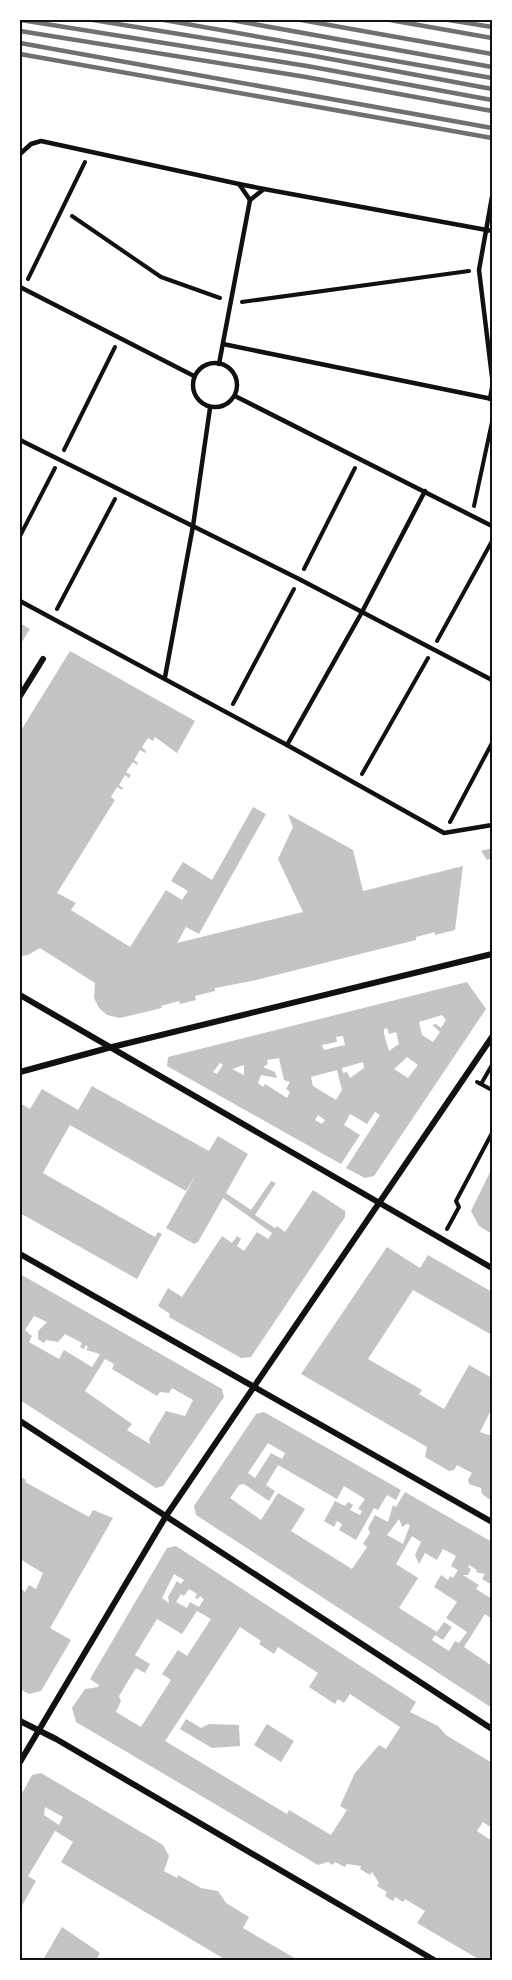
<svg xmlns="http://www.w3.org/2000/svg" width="512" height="1980" font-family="Signika,sans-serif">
<rect width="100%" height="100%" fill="#fff"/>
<g fill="#c4c4c4" fill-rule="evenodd">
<path d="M20,623L30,629L20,645Z"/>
<path d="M70,651L195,721L177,753L155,737L153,741L148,738L142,747L146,751L145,753L140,750L134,760L138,763L137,765L133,762L126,772L131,775L129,778L125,775L119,785L123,788L122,790L117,787L111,797L115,800L57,893L76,903L71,910L130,947L166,890L182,900L188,891L171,881L183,862L212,880L253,807L266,814L199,934L186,927L177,943L303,912L278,859L293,827L288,814L353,850L363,891L463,866L455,930L435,935V932L416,937V940L252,981L215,988V991L195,996L196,1000L180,1004L179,1001L161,1006L162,1008L120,1018L107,1015L99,1008L94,998L95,983L40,948L28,955L20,956V732Z"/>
<path d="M492,848V858L487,860L481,851Z"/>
<path d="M467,982L486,1009L374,1176L365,1178L346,1168L380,1115L375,1112L367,1124L350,1114L344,1125L360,1135L341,1164L167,1066L168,1057ZM442,1015L446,1020L441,1028L436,1024L432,1025L440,1032L433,1042L422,1035L419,1022ZM387,1028L389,1034L396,1032L399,1044L389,1051L384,1034V1029ZM343,1036L345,1045L324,1050L322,1045L337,1042L336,1037ZM407,1057L418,1065L408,1078L394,1069ZM279,1058L284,1080L290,1082L286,1089L290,1092L287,1098L265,1084L263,1087L258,1083L261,1075L277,1078L275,1072L263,1067L268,1064L267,1060ZM363,1062L364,1068L350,1078L347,1072L343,1073L342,1068ZM220,1063L223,1065L217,1074L213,1072ZM244,1065V1075L232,1069ZM337,1070L342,1090L336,1100L313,1086L311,1077ZM318,1115L325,1120L322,1124L315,1120Z"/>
<path d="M92,1086L209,1151L218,1136L248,1154L226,1193L251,1210L271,1181L276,1183L255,1215L275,1228L277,1226L285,1232L313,1190L345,1211V1217L251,1357L241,1358L169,1317L170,1314L158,1306L168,1288L182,1297L222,1236L232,1243L237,1236L241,1239L237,1246L244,1251L257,1232L268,1239L272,1233L223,1198L198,1242L194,1244L166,1228L197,1173L186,1191L70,1125L54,1153L43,1173L155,1237L158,1232L162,1234L137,1279L20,1213V1103L30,1109L42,1089L78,1110Z"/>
<path d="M492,1168V1234L479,1226L471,1211Z"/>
<path d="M387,1247L420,1268L428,1255L492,1292V1335L413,1290L368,1359L422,1390L419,1394L444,1409L469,1365L492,1378V1408L480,1432L492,1436V1501L482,1494L481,1488L469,1484L468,1480L472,1473L457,1465L454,1470L449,1471L425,1457L427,1447L301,1374Z"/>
<path d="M20,1274L222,1389L224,1397L163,1486L156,1488L20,1400ZM34,1316L47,1322L38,1331V1339L44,1343L46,1340L58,1342L65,1334L82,1343L80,1347L84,1349L86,1345L88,1347L86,1350L100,1354L92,1367L64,1350L59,1359L29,1342L32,1336L25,1330ZM105,1359L114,1364L112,1369L157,1396L160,1392L169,1393L172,1388L193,1400L185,1416L166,1411L149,1439L150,1444L127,1430L132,1424L85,1391Z"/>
<path d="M264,1412L401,1490L396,1500L387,1495L378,1510L374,1508L356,1540L339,1530L342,1524L337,1521L334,1527L324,1521L335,1501L345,1506L348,1502L353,1505L350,1510L360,1515L362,1511L358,1509L365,1499L344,1486L337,1499L278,1465L266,1485L275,1491L269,1501L244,1484L239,1485L230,1498L261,1520L278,1493L305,1509L291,1531L352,1569L367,1547L363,1544L370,1533L368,1528L375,1515L388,1522L393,1505L396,1507L405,1492L492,1542V1585L482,1579L485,1574L476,1572L477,1570L469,1565L468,1567L471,1569L468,1575H463L479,1585L476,1589L492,1599V1619L485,1614L464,1647L492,1666V1708L196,1515L194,1506L256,1414ZM268,1443L285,1453L282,1459L271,1453L255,1478L248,1473ZM399,1519L402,1527L407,1524L410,1525L403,1544L387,1535ZM412,1536L421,1542L415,1555L419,1564L425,1553L437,1560L443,1549L456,1556L451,1566L458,1570L453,1578L450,1576L448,1580L441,1575L434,1587L457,1602L446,1618L467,1632L459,1643L455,1641L449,1651L432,1640L435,1635L443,1640L452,1627L444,1622L437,1632L399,1608L418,1578L396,1564Z"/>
<path d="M20,1476L26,1480L25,1482L89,1517L93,1510L113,1518L50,1628L71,1640L41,1691L29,1694L20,1689V1588L25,1592L29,1585L36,1589L43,1573L20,1559Z"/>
<path d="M176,1546L416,1702L410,1712L438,1726L446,1735L492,1763V1828L483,1822L477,1831L492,1841V1960H480L417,1923L425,1911L405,1899L403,1902L395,1897L393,1901L385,1896L387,1892L377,1886L379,1883L372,1872L370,1875L360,1869L361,1866L347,1864L345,1867L335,1862L333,1865L328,1862L318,1865L76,1722L72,1708L85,1689L98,1687L99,1685L90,1679L167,1548ZM174,1574L184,1580L181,1584L177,1581L168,1597L169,1603L162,1598ZM189,1589L197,1594L195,1598L198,1599L200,1596L204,1599L199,1607L190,1602L187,1608L176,1602L181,1594L184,1596ZM197,1611L211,1619L187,1656L178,1650L162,1674L171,1680L141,1727L116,1712L121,1701L119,1696L136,1668L145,1673L150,1664L135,1655L157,1619L182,1634ZM240,1627L261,1641L259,1644L274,1654L278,1647L318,1673L309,1687L335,1704L338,1699L344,1703L350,1694L400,1727L386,1749L379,1745L355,1773L340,1806L347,1810L331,1835L289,1810L287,1814L165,1741Z"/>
<path d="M186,1719L201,1728L209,1724L239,1725L240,1746L212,1748L180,1729Z"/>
<path d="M267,1724L294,1741L281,1762L254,1745Z"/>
<path d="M41,1773L163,1845L169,1856L164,1871L177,1878L178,1875L201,1888L218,1891L226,1903L249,1917L243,1928L298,1960H226L61,1862L73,1842L55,1831L28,1876L36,1881L20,1909V1797L32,1775ZM45,1807L63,1817L59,1825L44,1815Z"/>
<path d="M62,1927L100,1953L96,1960H43Z"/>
</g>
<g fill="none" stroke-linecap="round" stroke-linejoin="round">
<g stroke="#111" stroke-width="4">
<path d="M72,216L161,277L220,298"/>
<path d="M28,279L85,162"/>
<path d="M242,302L469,271"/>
<path d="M64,450L115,347"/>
<path d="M474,506L492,422"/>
<path d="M20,536L55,468"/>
<path d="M304,569L355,468"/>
<path d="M57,609L115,499"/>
<path d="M437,641L492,541"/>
<path d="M233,704L294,589"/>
<path d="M362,774L428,658"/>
<path d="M450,822L492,743"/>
<path d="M477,1082L492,1090"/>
<path d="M481,1084L492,1065"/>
<path d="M447,1229L459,1207L456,1201L492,1133"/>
</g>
<g stroke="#111" stroke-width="4.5">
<path d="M20,154L31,144L41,141L239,184"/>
<path d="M264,189L250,200L239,184L264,189L492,231"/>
<path d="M492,197L479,270L492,377"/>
<path d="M20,287L194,376"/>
<path d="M223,344L492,399"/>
<circle cx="215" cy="385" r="22"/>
<path d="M219,364L250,200"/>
<path d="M235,396L492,526"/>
<path d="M490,399L492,388"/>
<path d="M20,440L299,579L492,680"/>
<path d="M20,601L287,745L362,612L425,491"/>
<path d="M165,677L193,526L210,408"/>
<path d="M287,745L444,833L492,825"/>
</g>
<g stroke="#111" stroke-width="6">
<path d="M20,696L43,659"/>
<path d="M20,995L492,1268"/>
<path d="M20,1072L108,1048L492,954"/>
<path d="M20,1254L492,1522"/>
<path d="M20,1421L492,1729"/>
<path d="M20,1721L56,1739L434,1960"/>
<path d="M20,1762L166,1516L492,1037"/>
</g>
<g stroke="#707070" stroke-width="4.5">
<path d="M21,20L307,66L492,100"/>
<path d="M93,20L309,55L492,89"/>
<path d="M164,20L492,78"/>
<path d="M231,20L492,67"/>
<path d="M301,20L492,54"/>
<path d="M390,20L492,38"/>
<path d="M449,20L492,27"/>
<path d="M20,31L306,77L492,111"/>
<path d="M20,43L492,128"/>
<path d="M20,54L492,138"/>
</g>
</g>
<rect width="512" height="1980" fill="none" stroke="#ffffff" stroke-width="42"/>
<rect x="21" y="21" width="470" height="1938" fill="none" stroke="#111" stroke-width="2"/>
</svg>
